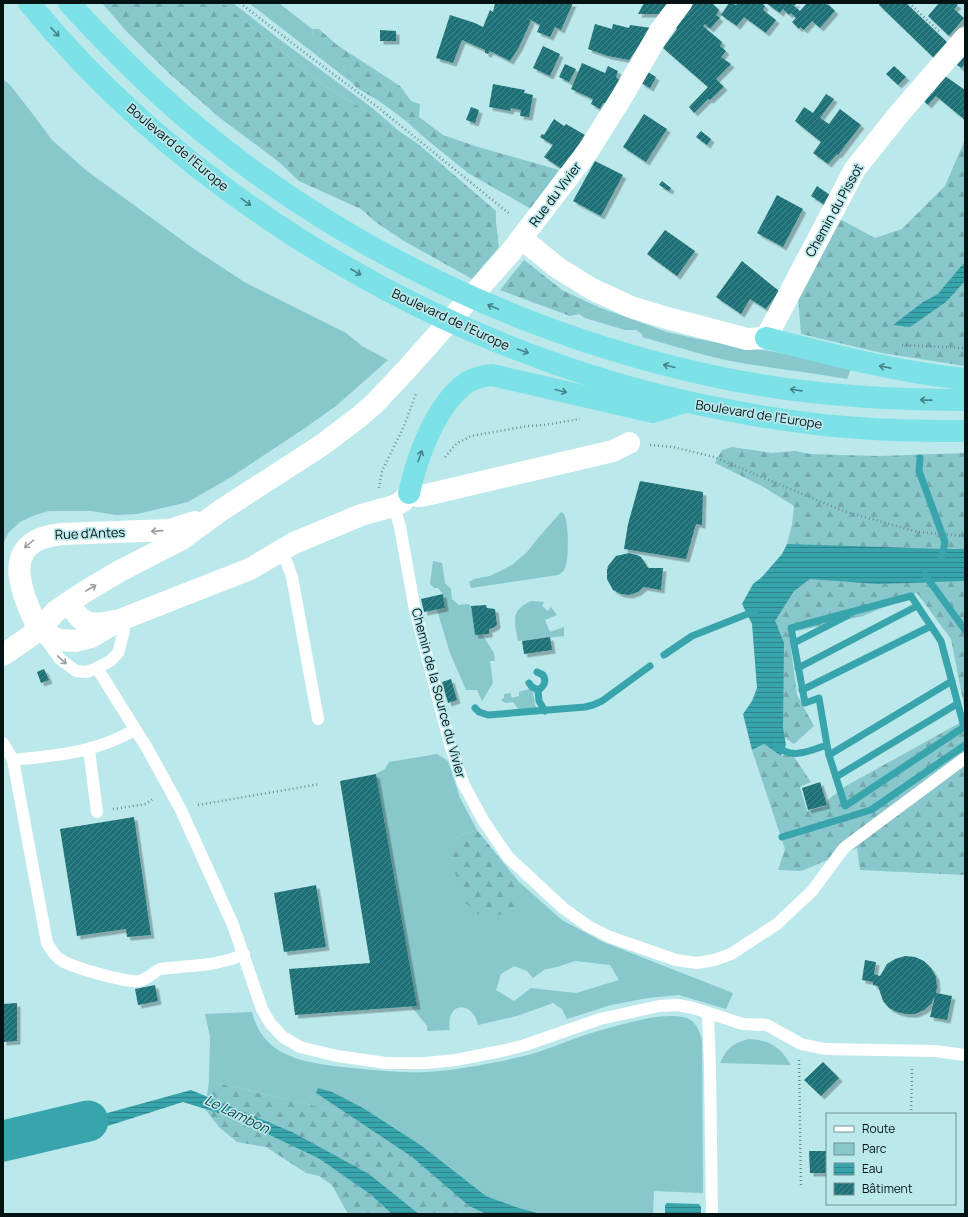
<svg xmlns="http://www.w3.org/2000/svg" width="968" height="1217" font-family="Manrope,sans-serif">
<defs>
<pattern id="forest-firs" width="22" height="20" patternUnits="userSpaceOnUse"><rect width="22" height="20" fill="#88c7cb"/><path d="M5 1l3.5 6h-7zM16 11l3.5 6h-7z" fill="#74aaad"/></pattern>
<pattern id="water-rules" width="6" height="5" patternUnits="userSpaceOnUse"><rect width="6" height="5" fill="#38a4ab"/><path d="M0 2.5h6" fill="none" stroke="#2d848a"/></pattern>
<pattern id="building-hatch" width="6" height="6" patternUnits="userSpaceOnUse"><rect width="6" height="6" fill="#1f7277"/><path d="M-1 1l2-2M0 6l6-6M5 7l2-2" fill="none" stroke="#4b878a"/></pattern>
<filter id="shadow"><feDropShadow dx="3.5" dy="3.5" stdDeviation="0" flood-color="#0004"/></filter>
</defs>
<rect width="100%" height="100%" fill="#bbe8eb"/>
<g fill="#88c7cb" fill-rule="evenodd">
<path d="M220,3H233L283,42L371,107L399,131L322,84L227,6Z"/>
<path d="M249,3H279L312,29L313,37L343,66L351,82Z"/>
<path d="M3,79L11,86L35,117L52,140L87,171L138,208L194,249L246,283L346,333L362,346L388,360L336,406L305,428L231,477L188,502L137,514L116,515L91,511H49L35,515L20,522L9,532L3,544Z"/>
<path d="M419,117L435,129L425,138L405,120L413,121Z"/>
<path d="M598,307L667,332L698,339L746,347L852,366L847,379C814,373 780,369 747,364C711,358 677,347 642,337V334L636,330H625L585,318L579,314Z"/>
<path d="M561,512L564,514C569,522 569,559 565,568C564,571 561,573 558,575L471,588L469,582L474,579L490,576L512,565L527,552L539,537Z"/>
<path d="M433,561L442,563L445,583L451,589L452,599L459,605L468,604L471,606L475,635L482,634L494,653L495,661H490L493,683L482,701L477,690H466L450,653L437,610L445,608L443,594L438,588H434L430,584Z"/>
<path d="M531,601L544,602L542,606L548,611L551,607L557,615L545,620L550,632L564,627V636L518,641C515,622 509,611 531,601Z"/>
<path d="M529,689L533,692L535,705L538,709L519,710L513,702L505,703L501,700L504,698V694L510,693L512,698L519,696V692Z"/>
<path d="M437,754L448,761L460,798L477,830L461,835L454,840L519,897V882L562,920L603,942L733,993L726,1009L679,995L648,998L611,1005L567,1019L562,1009L553,1003L517,1016L478,1025C472,999 445,1002 450,1030L427,1031V1026L411,1006L376,774L385,769L389,762ZM575,961L610,965L619,980L576,993L531,988L514,1001L496,990L501,974L514,966L527,971L533,978L544,970L560,966Z"/>
<path d="M252,1012C262,1053 296,1061 333,1066C356,1068 379,1071 402,1072C410,1072 419,1073 427,1072C460,1070 495,1063 528,1055C547,1050 566,1041 585,1035C600,1030 616,1026 632,1022C648,1018 666,1014 683,1017C695,1019 699,1029 702,1040L703,1193L654,1191L653,1214H541L516,1207L486,1196L422,1146L316,1093L349,1114L209,1081L210,1036L205,1014Z"/>
<path d="M749,1039C770,1040 780,1047 791,1065L720,1063C727,1048 733,1043 749,1039Z"/>
</g>
<g fill="url(#forest-firs)">
<path d="M102,3H220L227,6L322,84L399,131L418,144L496,211C495,223 498,235 499,247L472,279L404,241L377,223L361,209L299,181L279,162L220,118L170,74L127,32Z"/>
<path d="M312,29H319L337,45L400,86L411,101L420,104L419,117L413,121L405,120L379,101L357,88L351,82L343,66L316,45L313,37Z"/>
<path d="M435,129L443,135L478,147L559,170L531,209L468,173L425,138Z"/>
<path d="M964,142L965,143V366L882,353L801,334L798,297L840,219L875,238L902,229L945,186Z"/>
<path d="M524,260L562,290L598,307L579,314L570,316L500,290Z"/>
<path d="M732,447L772,453L795,451L810,454L878,456L965,453V711L951,639L917,593L863,616L789,633L797,695L814,726L794,744L762,722L764,648L795,562L787,544L792,525L794,506L762,486L715,463L722,450Z"/>
<path d="M965,720V875L860,870L857,848L801,871L778,870L785,849L752,750L764,744L781,756L792,754L811,782L800,787L807,811L827,806L828,800L844,787Z"/>
<path d="M477,830L519,882V897L511,911L496,916L478,914L464,902L455,872L451,849L454,840L461,835Z"/>
<path d="M209,1081L349,1114L412,1157L469,1206L486,1214H419L369,1174L207,1096Z"/>
<path d="M205,1109L231,1117L318,1158L370,1194L392,1214H348L332,1185L319,1176L306,1173L266,1147L237,1142L219,1127Z"/>
</g>
<g fill="url(#water-rules)">
<path d="M965,264V281L946,302L910,327L893,325L923,302L938,294L962,265Z"/>
<path d="M787,544L943,549H965V581L878,584L810,579L794,591L775,621L784,643L783,728L786,745L781,756L764,744L752,750L743,714L752,701L757,688L752,624L742,604L753,584L762,577L782,554Z"/>
<path d="M318,1088L332,1092L363,1108L422,1146L486,1196L516,1207L541,1214H486L469,1206L412,1157L316,1093Z"/>
<path d="M191,1090L292,1132L369,1174L419,1214H392L370,1194L318,1158L231,1117L183,1102L26,1152L3,1155V1140L13,1139Z"/>
<path d="M667,1203L699,1204L701,1207V1214H665V1205Z"/>
</g>
<g fill="none" stroke-linecap="round" stroke-linejoin="round">
<g stroke="#38a4ab" stroke-width="7">
<path d="M920,458L919,471L945,542L942,557"/>
<path d="M925,575L965,630"/>
<path d="M794,643L847,616"/>
<path d="M664,655L692,636L755,611"/>
<path d="M798,668L917,606"/>
<path d="M537,672L543,675C547,681 544,687 538,690"/>
<path d="M529,683L532,687L538,690L539,701L545,711"/>
<path d="M802,690L931,626"/>
<path d="M475,708L479,712L488,715L585,707L593,705L602,701L650,666"/>
<path d="M776,746C793,760 809,751 827,745L829,755L845,806L964,727L941,641L911,596L791,628L805,703L819,698L827,745"/>
<path d="M829,755L952,681"/>
<path d="M836,777L957,704"/>
<path d="M782,837L871,810L965,745"/>
</g>
<path stroke="#38a4ab" stroke-width="41" d="M3,1141L88,1121"/>
</g>
<g fill="url(#building-hatch)" filter="url(#shadow)">
<path d="M495,3H573L561,30L555,27L550,37L537,32L540,25L527,18L531,21L519,47L510,61L490,51L488,54L485,53V50L462,40L453,63L436,58L450,15L475,23L483,27L490,10L493,12Z"/>
<path d="M644,3H669L662,14H638Z"/>
<path d="M694,3H712L719,10L716,15L720,18L710,29L705,24L703,26L722,42L720,46L726,51L721,57L731,64L716,79L724,87L710,100L708,99L694,113L689,107L708,87L663,48L677,29L676,28Z"/>
<path d="M729,3H732L736,5L738,3H762L765,6L763,10L776,20L766,33L744,17L737,26L721,15Z"/>
<path d="M766,3H797L794,6L800,11L807,3H825L827,5L828,4L835,11L820,28L812,21L804,30L800,27L799,29L792,22L796,18L791,13L789,15L783,9L780,13Z"/>
<path d="M880,3H906L950,45L936,60L879,5Z"/>
<path d="M939,3H955L958,5L954,9L964,18L949,36L928,16Z"/>
<path d="M595,24L612,29L613,24L629,28L630,25L652,28L629,60L608,56L588,49Z"/>
<path d="M380,30L396,31V41H380Z"/>
<path d="M543,46L560,54L550,76L533,68Z"/>
<path d="M965,56V64L961,68L957,65Z"/>
<path d="M582,63L605,73L608,66L618,71L616,77L621,81L607,104L603,103L600,109L591,104L593,99L571,89Z"/>
<path d="M565,64L576,69L569,82L559,77Z"/>
<path d="M894,66L906,77L898,85L886,74Z"/>
<path d="M648,72L656,77L650,88L641,83Z"/>
<path d="M945,76L965,90V120L936,96L928,105L922,99L929,90L932,93Z"/>
<path d="M493,84L525,90L524,93L533,95L529,117L520,116L521,110L511,108L510,111L489,107Z"/>
<path d="M826,94L834,99L820,118L829,124L840,109L861,125L838,155L837,154L828,164L813,153L821,142L795,121L804,107L813,113Z"/>
<path d="M471,107L479,110L475,123L466,120Z"/>
<path d="M644,114L667,129L646,162L623,147Z"/>
<path d="M554,119L564,126L566,124L585,135L562,169L544,157L553,145L540,137L542,134L544,135Z"/>
<path d="M701,131L711,139L707,145L696,137Z"/>
<path d="M595,161L623,175L601,216L573,201Z"/>
<path d="M662,181L671,188L669,191L659,185Z"/>
<path d="M817,186L830,195L825,205L811,196Z"/>
<path d="M777,195L803,209L783,247L757,233Z"/>
<path d="M665,230L695,251L677,276L647,254Z"/>
<path d="M742,261L779,291L766,309L750,299L741,314L716,297Z"/>
<path d="M640,481L703,492L702,525L696,524L686,559L624,549L628,524Z"/>
<path d="M629,553L637,555L641,557L648,568H663L661,590L644,587L638,592L629,595L621,594L613,590L607,579V570L608,566L616,556Z"/>
<path d="M443,594L445,608L424,612L421,599Z"/>
<path d="M486,605L487,608L495,609L497,625L493,628L489,629V634L475,635L471,606Z"/>
<path d="M550,637L552,650L524,654L522,641Z"/>
<path d="M44,669L49,680L41,683L37,672Z"/>
<path d="M451,679L457,700L448,703L442,682Z"/>
<path d="M376,774L417,1006L295,1015L289,969L370,963L340,781Z"/>
<path d="M820,782L827,805L808,810L802,788Z"/>
<path d="M134,817L151,935L127,937L126,929L77,936L60,829Z"/>
<path d="M316,885L326,947L284,952L274,893Z"/>
<path d="M905,956L915,957L924,961L931,968L936,977L937,987L936,993L952,996L947,1020L930,1017L935,996L931,1004L924,1010L915,1014H906L897,1012L889,1008L883,1001L878,986L873,985V982L862,980L865,960L876,962L874,974L880,976L887,964L895,959Z"/>
<path d="M155,985L158,1001L138,1005L135,989Z"/>
<path d="M17,1003V1041L3,1042V1004Z"/>
<path d="M823,1062L839,1078L821,1096L804,1080Z"/>
<path d="M809,1151H827V1173H810Z"/>
</g>
<g fill="none" stroke-linecap="round" stroke-linejoin="round">
<g stroke="#6e8f91" stroke-width="2.5" stroke-dasharray="1 3" stroke-linecap="butt">
<path d="M240,3L313,59L375,105L511,215"/>
<path d="M909,3L941,33"/>
<path d="M902,345L965,348"/>
<path d="M650,445L673,447L714,457L843,511L918,532L965,536"/>
<path d="M445,457L456,444L471,436L528,426L544,425L580,419"/>
<path d="M379,488L382,471L404,426L416,394"/>
<path d="M198,805L320,784"/>
<path d="M113,809L146,804L154,798"/>
<path d="M799,1060L801,1186"/>
<path d="M911,1114L912,1069"/>
</g>
<g stroke="#fff" stroke-width="12">
<path d="M394,506L400,527L415,610L450,744L463,783L483,820L508,857L563,908L588,926L610,937L676,960L697,963L714,960L731,954L777,924L812,891L844,848L965,758"/>
<path d="M281,552L287,563L292,577L318,719"/>
<path d="M44,637L60,659L76,671L87,672L97,668L110,661L118,653L124,631L120,620"/>
<path d="M97,668L147,748L180,808L233,925L262,1009L270,1023L283,1037L300,1047L337,1056L386,1063H426L456,1060L506,1050L525,1045L600,1019L659,1006L678,1005L693,1008L743,1024L767,1025L801,1044L825,1049L935,1051L965,1055"/>
<path d="M135,730C93,753 60,755 13,760L47,943C51,949 54,956 61,960C71,967 127,983 139,981C148,979 152,973 160,969L211,964L232,959L244,954"/>
<path d="M3,743L13,760"/>
<path d="M89,750L97,812"/>
<path d="M708,1014L710,1066L712,1214"/>
</g>
<g stroke="#fff" stroke-width="22">
<path d="M766,338L855,169L899,114L965,38"/>
<path d="M409,493L418,496L426,495L613,451L629,443"/>
</g>
<g stroke="#fff" stroke-width="22">
<path d="M522,239L558,268L592,289L631,307L667,318L747,339L766,338"/>
<path d="M69,602C81,626 91,626 115,621"/>
<path d="M39,630L59,640L75,641L91,637L120,620L250,569L294,543L361,515L394,506L403,501L409,493"/>
<path d="M39,630C18,588 0,540 62,534L170,530L195,522"/>
<path d="M3,655L39,630L56,611L86,591L118,572L182,539L220,511L322,445L359,417L374,404L407,369L510,253L588,151L623,95L660,31L681,3"/>
</g>
<g stroke="#7ce2e8" stroke-width="22">
<path d="M29,3C191,200 436,344 684,401C746,415 811,426 874,429C904,431 935,431 965,431"/>
<path d="M69,3C111,49 156,94 204,133C348,251 526,335 708,375C792,394 879,400 965,400"/>
<path d="M766,338C832,355 897,372 965,379"/>
<path d="M409,493C417,458 433,412 461,387C470,379 481,376 492,375L653,412L685,402"/>
</g>
</g>
<defs><path id="oneway-shaft" d="M-6 0H5M1.5-3L5.5 0L1.5 3" fill="none" stroke-width="1.6" stroke-linecap="round" stroke-linejoin="round"/></defs>
<g stroke="#468488">
<use href="#oneway-shaft" transform="translate(55 32) rotate(47)"/>
<use href="#oneway-shaft" transform="translate(246 202) rotate(36)"/>
<use href="#oneway-shaft" transform="translate(356 272) rotate(30)"/>
<use href="#oneway-shaft" transform="translate(493 307) rotate(-157)"/>
<use href="#oneway-shaft" transform="translate(523 351) rotate(20)"/>
<use href="#oneway-shaft" transform="translate(669 366) rotate(-166)"/>
<use href="#oneway-shaft" transform="translate(885 367) rotate(-169)"/>
<use href="#oneway-shaft" transform="translate(796 390) rotate(-172)"/>
<use href="#oneway-shaft" transform="translate(561 391) rotate(14)"/>
<use href="#oneway-shaft" transform="translate(926 400) rotate(-179)"/>
<use href="#oneway-shaft" transform="translate(420 456) rotate(-71)"/>
</g>
<g stroke="#9aa0a1">
<use href="#oneway-shaft" transform="translate(157 531) rotate(176)"/>
<use href="#oneway-shaft" transform="translate(29 544) rotate(140)"/>
<use href="#oneway-shaft" transform="translate(91 588) rotate(-30)"/>
<use href="#oneway-shaft" transform="translate(62 660) rotate(43)"/>
</g>
<g text-anchor="middle" stroke-width="3.5" stroke-linejoin="round" paint-order="stroke">
<g font-size="13" fill="#031213" stroke="#bbe8eb">
<text transform="translate(178 147) rotate(40)" y="5">Boulevard de l'Europe</text>
<text transform="translate(555 194) rotate(-53)" y="5">Rue du Vivier</text>
<text transform="translate(834 210) rotate(-61)" y="5">Chemin du Pissot</text>
<text transform="translate(451 319) rotate(25)" y="5">Boulevard de l'Europe</text>
<text transform="translate(759 414) rotate(9)" y="5">Boulevard de l'Europe</text>
<text transform="translate(90 533) rotate(-2)" y="5">Rue d'Antes</text>
<text transform="translate(439 693) rotate(75)" y="5">Chemin de la Source du Vivier</text>
</g>
<g font-size="14" font-style="italic" fill="#174649" stroke="#bbe8eb">
<text transform="translate(237 1114) rotate(26)" y="5">Le Lambon</text>
</g>
</g>
<rect width="968" height="1217" fill="none" stroke="#031213" stroke-width="8"/>
<rect x="826" y="1113" width="130" height="92" fill="#bbe8eb" stroke="#719295"/>
<rect x="834" y="1126" width="20" height="6" fill="#ffffff" stroke="#719295"/>
<text x="862" y="1133" font-size="12" fill="#031213">Route</text>
<rect x="834" y="1143" width="20" height="12" fill="#88c7cb" stroke="#719295"/>
<text x="862" y="1153" font-size="12" fill="#031213">Parc</text>
<rect x="834" y="1163" width="20" height="12" fill="url(#water-rules)" stroke="#719295"/>
<text x="862" y="1173" font-size="12" fill="#031213">Eau</text>
<rect x="834" y="1183" width="20" height="12" fill="url(#building-hatch)" stroke="#719295"/>
<text x="862" y="1193" font-size="12" fill="#031213">Bâtiment</text>
</svg>
